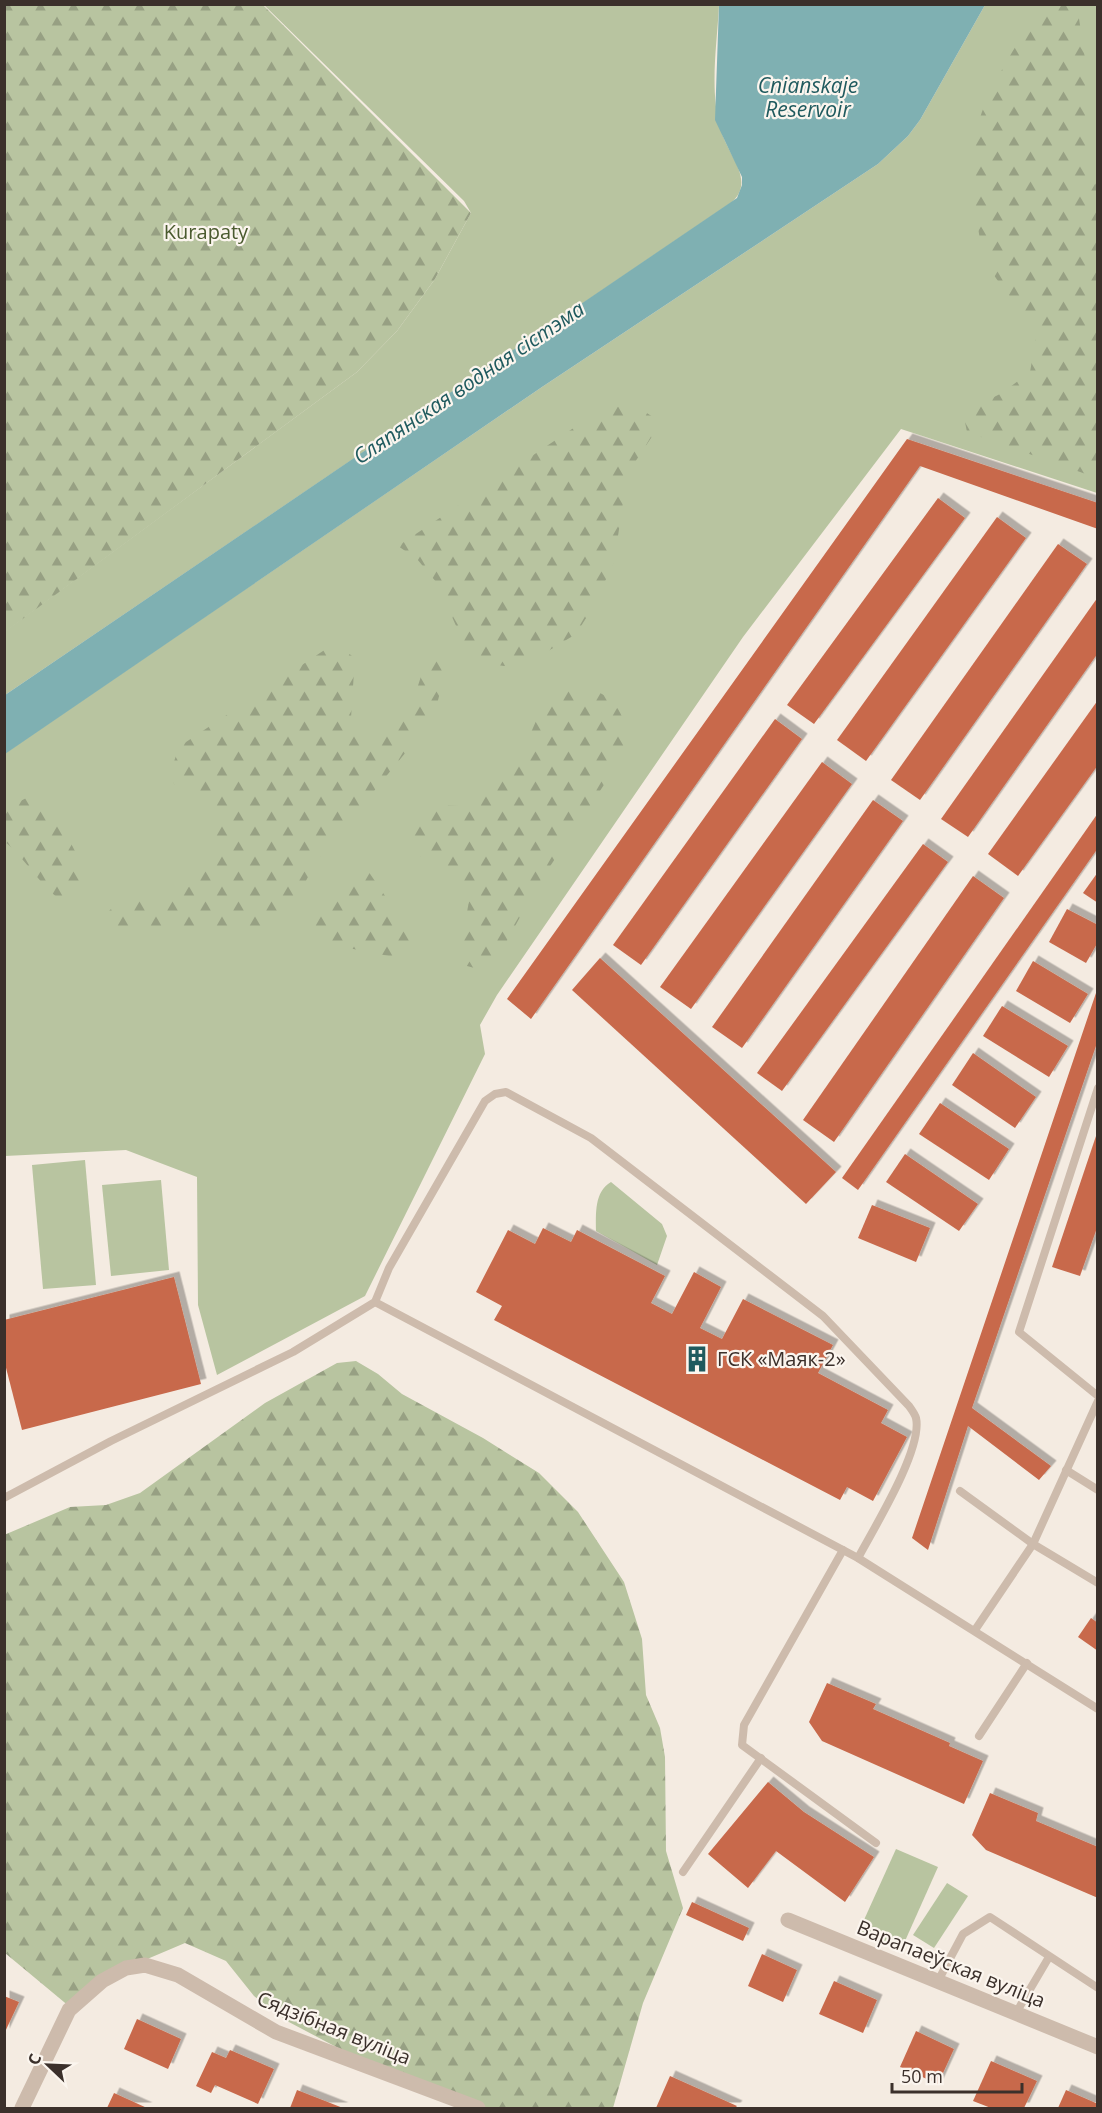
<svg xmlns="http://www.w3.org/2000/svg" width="1102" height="2113" font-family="'Open Sans',sans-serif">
<defs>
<pattern id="forest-firs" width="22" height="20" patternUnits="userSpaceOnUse" patternTransform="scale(1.5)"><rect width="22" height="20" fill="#b8c4a0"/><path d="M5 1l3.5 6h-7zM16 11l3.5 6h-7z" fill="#97a083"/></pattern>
<filter id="shadow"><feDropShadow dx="5.5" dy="-5.5" stdDeviation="0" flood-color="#0004"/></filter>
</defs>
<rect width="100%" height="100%" fill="#f4ebe1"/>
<g fill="#b8c4a0">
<path d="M264,5H719C717,46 709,91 721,130C727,154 756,180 732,202L5,695L4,632L357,372L397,331L435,279L471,213L464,201Z"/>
<path d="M985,5H1097V493L901,429L743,637L497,995L480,1025L485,1054L365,1296L217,1375L198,1305L197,1177L126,1150L5,1156L4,754L542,387L878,164L908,136L920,120Z"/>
<path d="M85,1160L96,1285L43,1289L32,1165Z"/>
<path d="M161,1180L169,1270L111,1276L102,1185Z"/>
<path d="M611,1182L662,1224L667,1236L657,1265L596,1231C596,1214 594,1192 611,1182Z"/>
<path d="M896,1849L938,1867L901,1950L859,1931Z"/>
<path d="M947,1883L968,1896L934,1948L913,1935Z"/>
</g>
<g fill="url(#forest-firs)">
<path d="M5,4L263,5L471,213L435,279L397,331L357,372L5,632Z"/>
<path d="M1073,5L1078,12L1085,58L1086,165L1097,187V478L967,432L965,422L974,407L1002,393L1030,372L1037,332C1022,306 996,286 985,258C980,246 979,230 976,217C958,124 996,81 1040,6Z"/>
<path d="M636,406L653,417V435L635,462L625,490L614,562L593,607L576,634L535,659L504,666L471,661L461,651L457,628L437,583L417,559L398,546L572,429L609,407Z"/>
<path d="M341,647L352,656L354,671L351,718L360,731C410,738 412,699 426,662L436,660L446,670L433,719L316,862L286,918L272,926L129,931L114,925L108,920V912L115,905C157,897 207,899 214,845C217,823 220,820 208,800C170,790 164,783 180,746L326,649Z"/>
<path d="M577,686C614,692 625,711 629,747L537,886L496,961L482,970L467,966L460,951L469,901L466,882C432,864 380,847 427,805L459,806L485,793L518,762L540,712L557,690Z"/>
<path d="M34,794L43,797C53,815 88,864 85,883C84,893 74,898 66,902C46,895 25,857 5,842V809Z"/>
<path d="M364,865L396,912L417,931C418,945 414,954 399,958L323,943L313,938L308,931C320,905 338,887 359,867Z"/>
<path d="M356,1361L378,1374L402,1394L483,1438L539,1473L578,1512L624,1582L642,1639L646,1695L660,1728L665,1757L666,1851L683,1908L643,2003L613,2108H479L376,2068L287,2021L254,1996L226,1961L185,1943L126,1968L70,2007L5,1953L4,1535L70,1507L106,1505L140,1493L265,1403L337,1363Z"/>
</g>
<path fill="#7fb0b2" d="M719,5H985L920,120L908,136L878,164L542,387L5,754V695L737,198L742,185V177L715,120Z"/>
<g fill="#c8694b" filter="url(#shadow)">
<path d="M907,439L1098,503V529L920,466L531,1019L507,999Z"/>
<path d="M938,498L965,518L814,724L787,705Z"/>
<path d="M997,517L1026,538L866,761L837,740Z"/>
<path d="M1058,544L1087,564L920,800L891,780Z"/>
<path d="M1098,597V653L968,837L941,819Z"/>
<path d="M1098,700V765L1018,876L988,854Z"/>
<path d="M775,719L802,739L641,965L613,945Z"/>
<path d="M822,762L852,784L691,1009L660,987Z"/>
<path d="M873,800L903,821L742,1048L712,1027Z"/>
<path d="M1098,813V848L858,1190L842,1178Z"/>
<path d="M923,844L948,862L782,1091L757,1073Z"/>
<path d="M1098,872V903L1083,893Z"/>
<path d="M973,876L1004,898L834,1142L803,1120Z"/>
<path d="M1067,909L1098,925V942L1086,963L1049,942Z"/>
<path d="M600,958L836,1172L806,1204L572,990Z"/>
<path d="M1033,961L1088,994L1070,1023L1016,991Z"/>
<path d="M1097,990L1098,1040L972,1408L1051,1466L1039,1480L968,1426L928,1550L912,1538Z"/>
<path d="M1002,1006L1068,1046L1049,1077L983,1036Z"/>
<path d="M973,1053L1036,1097L1015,1128L952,1085Z"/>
<path d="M940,1103L1009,1149L989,1180L919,1134Z"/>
<path d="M1097,1133L1098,1225L1080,1276L1052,1267Z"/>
<path d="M905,1154L978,1204L959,1231L886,1182Z"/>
<path d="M872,1205L930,1228L916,1262L858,1238Z"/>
<path d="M543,1228L571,1242L577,1230L665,1276L651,1303L672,1314L694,1272L721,1287L700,1328L722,1339L743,1299L833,1345L818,1373L888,1410L881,1423L907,1437L873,1501L847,1487L840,1500L494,1320L502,1306L476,1292L508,1230L535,1244Z"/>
<path d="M174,1277L201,1384L22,1430L4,1360V1320Z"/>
<path d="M1091,1618L1098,1623V1651L1078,1637Z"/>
<path d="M827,1683L876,1704L873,1709L950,1743L949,1746L983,1761L964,1804L822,1741L809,1722Z"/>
<path d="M768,1782L804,1812L874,1857L845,1902L776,1851L748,1888L708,1854Z"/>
<path d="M990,1793L1038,1813L1036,1821L1098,1847V1898L986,1850L972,1835Z"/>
<path d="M692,1902L749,1928L743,1941L686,1915Z"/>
<path d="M762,1954L797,1970L783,2002L748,1986Z"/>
<path d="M834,1981L877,2000L863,2033L819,2014Z"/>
<path d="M4,1996L19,2002L4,2034Z"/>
<path d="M137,2019L181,2039L168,2069L124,2049Z"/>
<path d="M916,2031L954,2049L938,2084L900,2067Z"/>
<path d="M230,2050L274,2069L258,2104L215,2085L211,2093L196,2086L212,2052L226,2058Z"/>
<path d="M991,2061L1037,2081L1024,2108H991L973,2101Z"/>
<path d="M670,2076L737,2106L735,2108H656Z"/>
<path d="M297,2090L343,2108H290Z"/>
<path d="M1066,2090L1098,2104V2108H1058Z"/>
<path d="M114,2093L147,2108H107Z"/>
</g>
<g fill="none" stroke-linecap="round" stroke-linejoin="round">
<g stroke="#cdbbac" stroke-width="8">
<path d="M1098,1088L1019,1332L1098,1396"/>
<path d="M375,1302L858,1558L1098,1709"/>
<path d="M1066,1470L1098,1490"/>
<path d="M960,1491L1033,1544L1098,1583"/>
<path d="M4,1498L111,1441L293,1352L375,1302L389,1268L485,1101L495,1094L506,1092L591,1138L823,1316L909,1406C911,1409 915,1414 916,1418C923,1449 874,1528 858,1558"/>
<path d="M843,1550L744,1725L742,1745L876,1843"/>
<path d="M975,1630L1033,1544L1098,1401"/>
<path d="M979,1736L1027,1663"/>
<path d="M683,1872L761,1758"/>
<path d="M938,1981L963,1934L990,1917L1098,1988"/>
<path d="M1016,2013L1049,1957"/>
</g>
<g stroke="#cdbbac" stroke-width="15">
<path d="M788,1920L1098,2047"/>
<path d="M22,2108L69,2010L102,1981L126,1968L145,1965L178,1975L276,2032L478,2108"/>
</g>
</g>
<defs>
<g id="building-bare" transform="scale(2.07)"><path d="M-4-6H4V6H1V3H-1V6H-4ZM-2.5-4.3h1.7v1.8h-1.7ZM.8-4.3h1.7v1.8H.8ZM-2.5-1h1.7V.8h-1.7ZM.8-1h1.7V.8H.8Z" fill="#1f5a5e" stroke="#fbf5ee" stroke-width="2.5" paint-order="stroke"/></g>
</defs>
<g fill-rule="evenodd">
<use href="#building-bare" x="697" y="1359"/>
</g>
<g text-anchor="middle" stroke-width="4.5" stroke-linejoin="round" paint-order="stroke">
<g font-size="20" fill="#4a5a2e" stroke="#fbf5ee">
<text x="206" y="239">Kurapaty</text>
</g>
<g font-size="20" fill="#3b302b" stroke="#fbf5ee" text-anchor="start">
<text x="717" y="1366">ГСК «Маяк-2»</text>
</g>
<g font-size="20" fill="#3b302b" stroke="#fbf5ee">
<text transform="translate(951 1964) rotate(22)" y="7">Варапаеўская вуліца</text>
<text transform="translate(334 2028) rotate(22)" y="7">Сядзібная вуліца</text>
</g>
<g font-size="21" font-style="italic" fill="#1f5a5e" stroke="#fbf5ee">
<text x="808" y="93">Cnianskaje<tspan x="808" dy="24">Reservoir</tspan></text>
<text transform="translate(469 383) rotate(-34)" y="7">Сляпянская водная сістэма</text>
</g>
</g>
<rect width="1102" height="2113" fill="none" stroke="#3b302b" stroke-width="12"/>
<g transform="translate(48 2065) rotate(293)" stroke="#fbf5ee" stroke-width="4.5" paint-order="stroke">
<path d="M0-4.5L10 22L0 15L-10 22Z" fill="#3b302b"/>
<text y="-9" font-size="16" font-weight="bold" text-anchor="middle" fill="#3b302b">С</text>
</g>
<path d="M892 2083v9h130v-9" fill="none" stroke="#3b302b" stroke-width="3"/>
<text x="901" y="2083" font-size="18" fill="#3b302b" stroke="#fbf5ee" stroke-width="4.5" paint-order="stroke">50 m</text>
</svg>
